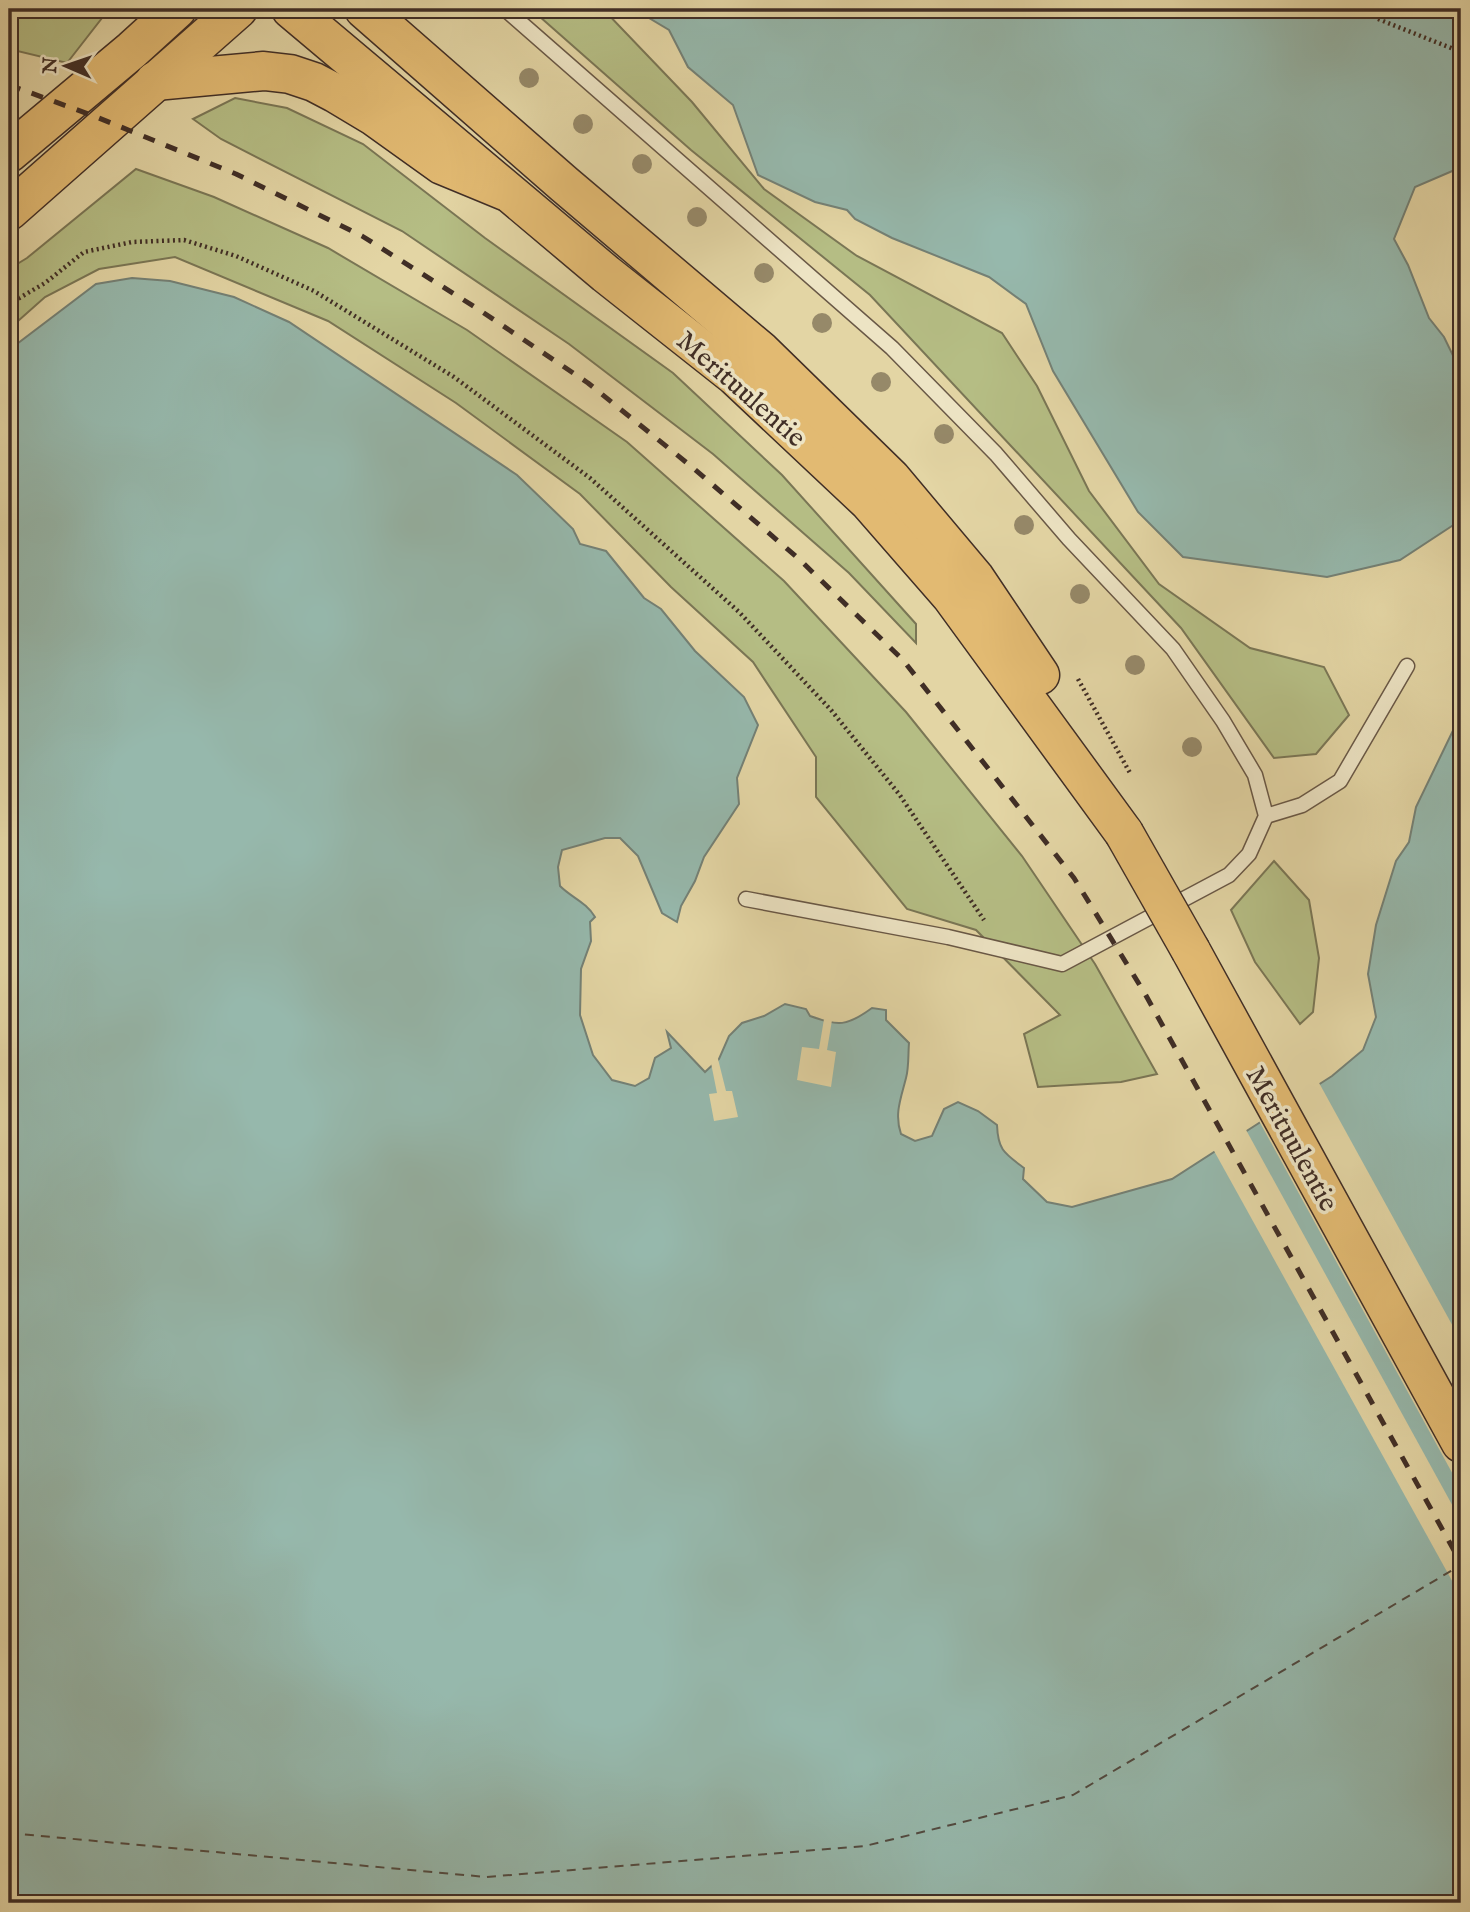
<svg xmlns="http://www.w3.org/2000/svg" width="1470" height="1912" font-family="'IM FELL English',serif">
<rect width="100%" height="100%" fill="#e3d5a4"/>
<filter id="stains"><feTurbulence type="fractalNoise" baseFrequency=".00286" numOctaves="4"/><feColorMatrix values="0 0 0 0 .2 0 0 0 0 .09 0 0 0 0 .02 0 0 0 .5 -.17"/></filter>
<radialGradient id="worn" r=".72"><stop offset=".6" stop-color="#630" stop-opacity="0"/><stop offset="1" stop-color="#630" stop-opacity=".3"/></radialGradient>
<g fill="#b5bd84" stroke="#7a7655" stroke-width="2">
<path d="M9,9H109L67,63L9,49Z"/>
<path d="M531,9H603L692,102L764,189L857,256L1002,333L1037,386L1089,491L1159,584L1250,648L1324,667L1349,715L1316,754L1274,758L1181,628L870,295L691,150Z"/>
<path d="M235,98L287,108L363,144L485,238L673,373L782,475L916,624V643L849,573L713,454L569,344L402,231L221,139L193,119Z"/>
<path d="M136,169L214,197L328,248L467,330L627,442L784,581L906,712L1022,856L1095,964L1157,1074L1121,1082L1038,1087L1024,1034L1060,1015L976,930L907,909L816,797V757L753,662L671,587L580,494L456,403L328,321L175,257L99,269L45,297L9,329V269L27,258Z"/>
<path d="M1274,861L1309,900L1319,958L1313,1012L1300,1024L1255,962L1231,910Z"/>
</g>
<g fill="#96b8ac" stroke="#748176" stroke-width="2">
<path d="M634,9H1461V121L1457,169L1415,187L1394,239L1408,265L1429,318L1444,337L1461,372V520L1400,560L1327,577L1183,557L1138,512L1053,371L1026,304L989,277L892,238L855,219L847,210L815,202L758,175L733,105L688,67L669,30Z"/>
<path d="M132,278L170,281L234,297L289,322L517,475L573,529L580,544L606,551L644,598L661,609L695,651L744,697L758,725L737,778L739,804L704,857L695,881L681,906L677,922L662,913L638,856L620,838H605L562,850L558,867L560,886C572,898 586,902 595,917L590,922L591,941L581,969L580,1015L593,1055L612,1080L635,1086L649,1078L655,1058L671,1048L667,1032L705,1072L719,1059L729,1036L742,1023L764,1016L785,1004L806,1009L810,1016C839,1026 846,1027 872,1008L886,1010V1020L909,1043C908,1055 909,1067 906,1078C901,1098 894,1114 901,1134L915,1141L932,1136L944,1109L958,1102L978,1111L997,1125C998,1150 1004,1153 1024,1168L1023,1179L1047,1202L1072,1207L1172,1179L1332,1076L1363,1050L1376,1017L1368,974L1376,925L1396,861L1409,842L1416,807L1461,714V1903H9V350L96,284Z"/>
</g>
<g fill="#e3d5a4">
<path d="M824,1019L832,1020L827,1050L836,1052L831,1087L797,1080L802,1047L819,1049Z"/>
<path d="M717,1055L726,1091H732L738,1117L714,1121L709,1094L717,1093L711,1063Z"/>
<path d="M1318,1081L1461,1341V1489L1258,1119Z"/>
<path d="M1245,1128L1461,1521V1597L1213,1149Z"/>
</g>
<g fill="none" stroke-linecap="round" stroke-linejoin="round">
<path stroke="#514a41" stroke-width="2" stroke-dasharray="9 7" stroke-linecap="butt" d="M9,1833L486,1877L865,1846L1073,1795L1461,1565"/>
<g stroke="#695846" stroke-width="17">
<g id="lane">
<path d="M505,9L892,348L996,454L1069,539L1173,649L1223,721L1255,775L1266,816L1249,854L1229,875L1062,964L948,937L746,899"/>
<path d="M1266,816L1302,805L1340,781L1407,666"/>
</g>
</g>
<g stroke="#402e26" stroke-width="41">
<g id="primary">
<path d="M291,9L606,274L735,376L869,502L951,596L1124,833"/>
<path d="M364,9L564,184L761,351L891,478L975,578L1040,675"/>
<path d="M1191,951L1461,1443"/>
</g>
</g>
<g stroke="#402e26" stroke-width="41">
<g id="highway">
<path d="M155,81L264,71L290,74L314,82L335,93L375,117L442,165L505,191"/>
<path d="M9,153L132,50L177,9"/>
<path d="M9,211L238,9"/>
</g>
</g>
<g stroke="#402e26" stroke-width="4.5" stroke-dasharray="2 3.5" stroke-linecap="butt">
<path d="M1378,19L1461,52"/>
<path d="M9,304L45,283L84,252L132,242L184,240L236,256L314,291L454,377L590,478L739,612L831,710L899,794L984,920"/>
<path d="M1078,679L1130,773"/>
</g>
<use href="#lane" stroke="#ede4c4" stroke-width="14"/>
<use href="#primary" stroke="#e2ba72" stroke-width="38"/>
<use href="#highway" stroke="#e2ba72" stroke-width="38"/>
<path stroke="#402e26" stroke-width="5" stroke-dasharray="12 12" stroke-linecap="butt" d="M9,85L94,116L236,174L362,236L478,309L588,383L692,467L799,559L903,660L1074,878L1144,992L1461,1563"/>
<g stroke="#402e26" stroke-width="41" stroke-linecap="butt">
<path id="primary-bridge" d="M1124,833L1191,951"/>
</g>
<use href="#primary-bridge" stroke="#e2ba72" stroke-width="38"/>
</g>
<g fill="#968969">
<circle cx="529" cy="78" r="10"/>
<circle cx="583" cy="124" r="10"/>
<circle cx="642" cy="164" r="10"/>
<circle cx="697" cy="217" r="10"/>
<circle cx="764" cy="273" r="10"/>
<circle cx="822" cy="323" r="10"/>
<circle cx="881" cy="382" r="10"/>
<circle cx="944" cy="434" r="10"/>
<circle cx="1024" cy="525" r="10"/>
<circle cx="1080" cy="594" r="10"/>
<circle cx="1135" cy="665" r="10"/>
<circle cx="1192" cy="747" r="10"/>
</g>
<g text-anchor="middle" stroke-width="7" stroke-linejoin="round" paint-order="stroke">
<g font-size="28" fill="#402e26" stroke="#ede4c4">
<text transform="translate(742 388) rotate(41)" y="10">Merituulentie</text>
<text transform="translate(1293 1138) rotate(61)" y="10">Merituulentie</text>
</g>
</g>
<rect width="1470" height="1912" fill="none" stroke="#e3d5a4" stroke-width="35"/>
<rect x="10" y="10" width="1449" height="1891" fill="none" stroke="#402e26" stroke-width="3.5"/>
<rect x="18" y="18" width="1435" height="1877" fill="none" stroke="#402e26" stroke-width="2"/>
<g transform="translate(66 66) rotate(272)" stroke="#ede4c4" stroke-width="5" paint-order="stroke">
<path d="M0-5L12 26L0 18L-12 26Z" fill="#402e26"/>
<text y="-10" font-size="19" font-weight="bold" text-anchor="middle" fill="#402e26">N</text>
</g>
<rect width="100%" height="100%" filter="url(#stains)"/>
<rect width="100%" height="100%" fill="url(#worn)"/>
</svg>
